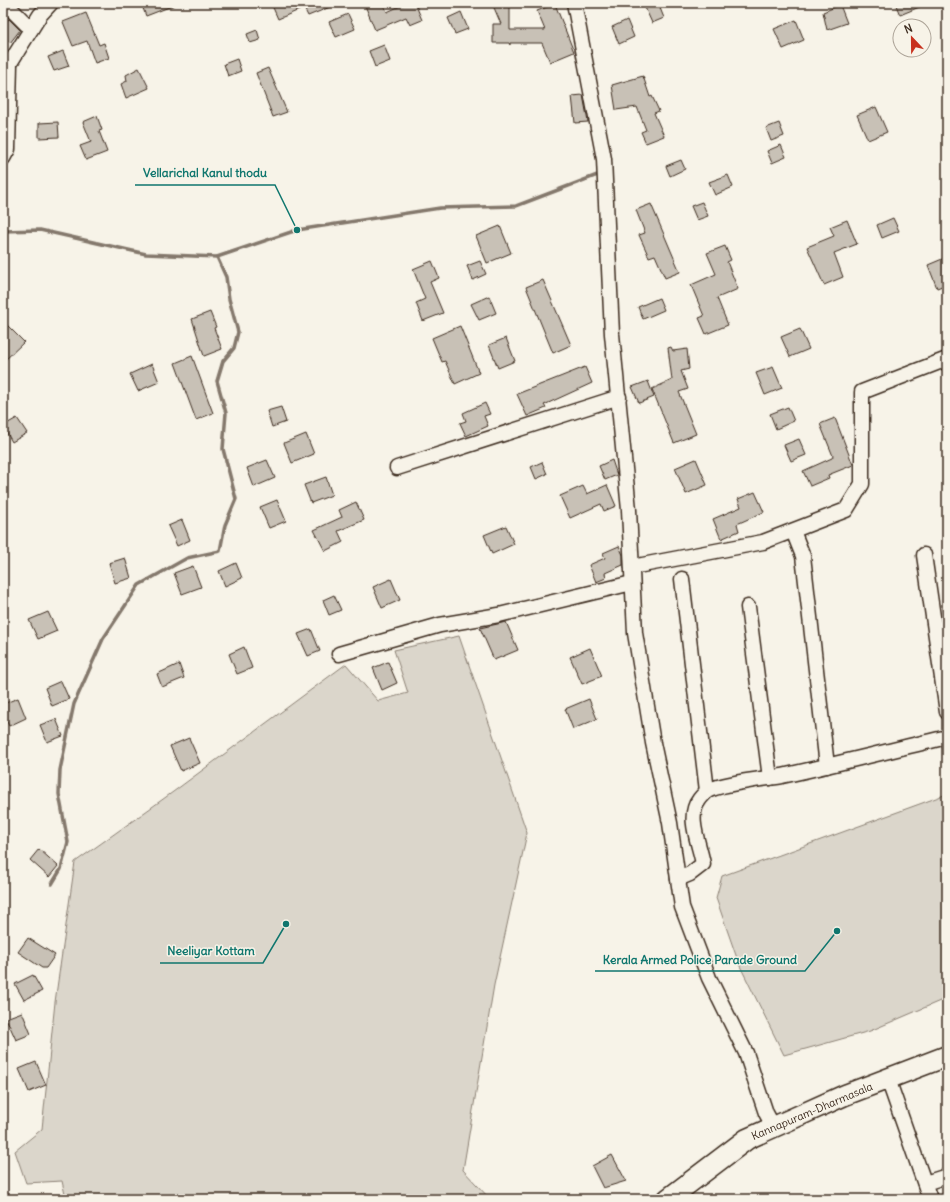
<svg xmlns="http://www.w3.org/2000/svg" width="950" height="1202" font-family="Delius,sans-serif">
<rect width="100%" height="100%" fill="#f7f3e8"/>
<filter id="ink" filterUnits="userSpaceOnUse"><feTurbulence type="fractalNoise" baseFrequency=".025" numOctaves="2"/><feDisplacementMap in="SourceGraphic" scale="8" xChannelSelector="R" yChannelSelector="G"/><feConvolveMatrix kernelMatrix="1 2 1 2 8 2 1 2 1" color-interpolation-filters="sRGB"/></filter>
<g filter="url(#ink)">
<g fill="#dbd6cb" stroke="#8b8074">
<path d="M459,636L527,833L494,985L463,1170L490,1199H66L62,1181L26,1183L15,1151L42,1129L55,1002L75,862L173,792L346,664L378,701L408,693L394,650Z"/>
<path d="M947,794V998L870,1031L784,1055L739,964L716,898L722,876Z"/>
</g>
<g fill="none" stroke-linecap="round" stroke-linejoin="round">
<g stroke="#84786c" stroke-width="3.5">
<path d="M3,231L40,230L146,254L217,257L297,230L440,208L516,206L600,174"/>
<path d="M52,884L61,869L68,842L59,794L60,770L74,704L103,639L139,585L187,558L220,551L225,525L236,499L223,449L226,413L217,381L223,361L234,348L238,332L229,299L226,277L217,257"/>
</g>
</g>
<g fill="#c8c1b6" stroke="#3b2a1e">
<path d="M141,3H177V4L146,16Z"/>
<path d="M271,3H340L308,16L304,8L278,19Z"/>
<path d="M364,3H383L387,12L407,3H415L422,20L410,25L406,17L375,30Z"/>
<path d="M492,3H510V30H545L537,11L555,4L574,52L550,62L542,43H510V45L509,43H493V24H501Z"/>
<path d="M643,3H658L664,18L652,23Z"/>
<path d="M895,3H929L900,15Z"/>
<path d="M840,5L847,23L827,30L823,12Z"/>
<path d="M461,12L468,29L455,34L448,18Z"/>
<path d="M86,13L99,45L104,43L109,58L95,63L87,41L73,46L63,22Z"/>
<path d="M348,14L355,29L336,37L329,22Z"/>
<path d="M9,19L20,30L10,43L3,36V25Z"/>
<path d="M627,20L634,37L619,44L612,27Z"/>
<path d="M796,20L804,40L783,49L774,29Z"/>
<path d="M257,30L260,40L250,43L247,34Z"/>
<path d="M384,45L390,61L375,67L369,51Z"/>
<path d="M63,51L69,66L54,71L48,57Z"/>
<path d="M237,59L241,71L228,76L224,64Z"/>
<path d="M139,68L149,88L126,98L121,84L127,81L126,75Z"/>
<path d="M268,68L287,112L273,117L256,73Z"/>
<path d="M643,76L650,97L652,96L659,111L654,113L664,136L646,143L641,132L646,130L637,107L616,110L612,85Z"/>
<path d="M583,95L588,122L575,123L572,96Z"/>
<path d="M876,107L887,132L868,140L857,115Z"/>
<path d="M97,116L102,130L99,131L107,152L86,160L80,146L91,142L83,122Z"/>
<path d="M58,122L59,137L39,138V123Z"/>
<path d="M779,123L784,136L771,141L766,128Z"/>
<path d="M781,145L786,157L772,163L767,151Z"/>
<path d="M681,160L685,169L670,176L666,166Z"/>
<path d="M728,175L733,187L715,195L709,182Z"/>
<path d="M702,202L708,216L697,220L691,206Z"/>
<path d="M651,204L680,272L665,278L655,255L649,257L639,235L645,233L636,210Z"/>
<path d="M893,218L899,231L882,238L877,225Z"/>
<path d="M847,220L857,244L834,253L843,277L824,285L807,247L834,236L830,227Z"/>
<path d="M500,226L511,253L487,263L476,236Z"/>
<path d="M725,246L731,260L727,262L738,289L717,298L728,325L706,334L699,318L704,316L691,285L716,274L707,253Z"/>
<path d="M947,257V284L937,288L928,265Z"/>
<path d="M432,261L439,278L430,282L443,313L423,321L416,303L425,299L413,269Z"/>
<path d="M480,261L486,274L473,280L467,266Z"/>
<path d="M543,280L571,345L553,353L526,287Z"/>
<path d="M489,296L496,313L479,320L471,304Z"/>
<path d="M659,298L664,310L643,319L638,307Z"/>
<path d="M210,312L216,327L214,328L222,349L204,356L192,319Z"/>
<path d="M3,321L24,342L3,362Z"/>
<path d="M460,326L479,373L455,384L445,361L442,362L432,338Z"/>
<path d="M800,329L809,349L790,357L781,337Z"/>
<path d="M506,338L515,361L498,368L489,345Z"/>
<path d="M671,347L673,351L687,349L689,369L681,371L688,389L679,392L696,434L674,443L652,389L672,380L668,348Z"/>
<path d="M192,356L213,413L196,420L175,363Z"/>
<path d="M152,364L159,382L138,391L130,374Z"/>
<path d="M585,367L592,383L544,405L546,408L527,416L517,394Z"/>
<path d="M773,367L782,388L765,395L756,373Z"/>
<path d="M648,381L654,397L639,403L632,387Z"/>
<path d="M485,403L490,414L484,416L488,426L466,436L460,423L466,421L463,413Z"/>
<path d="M281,407L286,422L272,427L267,411Z"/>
<path d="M788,407L794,421L776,429L770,414Z"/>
<path d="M17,418L27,433L12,442L3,426Z"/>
<path d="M835,418L853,465L828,475L829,478L810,486L803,471L832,458L833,456L820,424Z"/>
<path d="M306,434L314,454L292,463L284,443Z"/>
<path d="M799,439L806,455L791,461L784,445Z"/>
<path d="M696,459L707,485L686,494L675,468Z"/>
<path d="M267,460L275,478L254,487L247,468Z"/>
<path d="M612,460L617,475L605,480L599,466Z"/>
<path d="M542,462L547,474L536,479L531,467Z"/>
<path d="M326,477L332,495L311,503L304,485Z"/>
<path d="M607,485L616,506L604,511L601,504L570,518L560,496L583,486L587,494Z"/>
<path d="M755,492L764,512L737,524L739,531L721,539L713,519L741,507L738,499Z"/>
<path d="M277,500L286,521L269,528L260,507Z"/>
<path d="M356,502L364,520L338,531L343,542L325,551L314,530L342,517L339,510Z"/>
<path d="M182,520L190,540L177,546L168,526Z"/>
<path d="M506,526L514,544L492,554L484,535Z"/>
<path d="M619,546L623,555V565L605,573L606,578L596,582L589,565L605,558L603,553Z"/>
<path d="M125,558L131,578L115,583L109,563Z"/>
<path d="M236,563L242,578L225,586L219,571Z"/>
<path d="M193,566L201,587L182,594L174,573Z"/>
<path d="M391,579L400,600L382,608L373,587Z"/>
<path d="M334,595L341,610L329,615L323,600Z"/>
<path d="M48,612L57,631L38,639L29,620Z"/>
<path d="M506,622L518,650L494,660L480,628Z"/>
<path d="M311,629L320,651L308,656L298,634Z"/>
<path d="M244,647L252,668L237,674L229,654Z"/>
<path d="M590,648L602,676L582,684L570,657Z"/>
<path d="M388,662L397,683L382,690L373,668Z"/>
<path d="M179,664L184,678L162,687L157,674Z"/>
<path d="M61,681L69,699L52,706L45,688Z"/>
<path d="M18,698L26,718L9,726L3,713V704Z"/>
<path d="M589,699L597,719L573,729L565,709Z"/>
<path d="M56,719L63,736L47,742L40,725Z"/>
<path d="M189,738L200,763L181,771L170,746Z"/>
<path d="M39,849L58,866L49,877L30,860Z"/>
<path d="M28,938L55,955L46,968H42L18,952Z"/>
<path d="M33,975L42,991L24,1000L15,984Z"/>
<path d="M22,1012L31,1034L16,1040L6,1018Z"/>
<path d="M36,1062L46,1085L29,1092L19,1069Z"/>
<path d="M612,1155L626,1181L603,1188L592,1166Z"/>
</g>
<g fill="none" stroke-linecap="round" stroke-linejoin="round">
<g stroke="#3b2a1e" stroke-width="17">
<g id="minor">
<path d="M5,3L31,29"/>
<path d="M574,3L604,159L612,334L629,510L635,633L653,743L670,823L682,907L709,978L746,1053L766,1113L773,1126"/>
<path d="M3,158L8,149L10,63L40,15L51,3"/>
<path d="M397,468L619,397"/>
<path d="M793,531L803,556L827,766"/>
<path d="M924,555L947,712"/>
<path d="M632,567L763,542L846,510L862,484V392L947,359"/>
<path d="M682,579L707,791"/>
<path d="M748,607L770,778"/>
<path d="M339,654L440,625L499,615L632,583"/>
<path d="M678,879L690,874L703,864C700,845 686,817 699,800C701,797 705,793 707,791C722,783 764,779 782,776C837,764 892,750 947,737"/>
<path d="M888,1079L930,1199"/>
<path d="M925,1183L947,1176"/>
</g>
</g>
<g stroke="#3b2a1e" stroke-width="23">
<path id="secondary" d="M668,1199L747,1139L845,1095L947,1056"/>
</g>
<use href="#minor" stroke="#f7f3e8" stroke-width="14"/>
<use href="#secondary" stroke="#f7f3e8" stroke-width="20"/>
</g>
</g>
<g text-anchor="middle" stroke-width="3" stroke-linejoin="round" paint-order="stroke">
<g font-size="11" fill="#3b2a1e" stroke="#f7f3e8">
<text transform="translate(812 1111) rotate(-23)" y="4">Kannapuram-Dharmasala</text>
</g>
</g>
<path fill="none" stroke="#0f766e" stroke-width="1.5" d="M297 230L275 185H135M286 924L263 963H160M837 931L805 971H595"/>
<g fill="#0f766e" stroke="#f7f3e8" stroke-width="1.5">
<circle cx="297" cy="230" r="4"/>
<circle cx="286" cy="924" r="4"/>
<circle cx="837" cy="931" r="4"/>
</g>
<g font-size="12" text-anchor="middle" font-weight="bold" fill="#0f766e" stroke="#f7f3e8" stroke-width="3" stroke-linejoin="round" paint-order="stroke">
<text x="205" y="177">Vellarichal Kanul thodu</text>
<text x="211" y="955">Neeliyar Kottam</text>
<text x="700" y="964">Kerala Armed Police Parade Ground</text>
</g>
<rect width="950" height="1202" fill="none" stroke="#f7f3e8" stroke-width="16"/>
<rect x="8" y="8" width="934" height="1186" fill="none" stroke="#3b2a1e" stroke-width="1.5" filter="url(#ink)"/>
<g transform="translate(912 38) rotate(338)"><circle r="19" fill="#f7f3e8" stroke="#aca397"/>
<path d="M0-3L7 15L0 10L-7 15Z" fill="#c8321e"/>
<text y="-6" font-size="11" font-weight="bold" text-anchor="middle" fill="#3b2a1e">N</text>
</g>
</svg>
